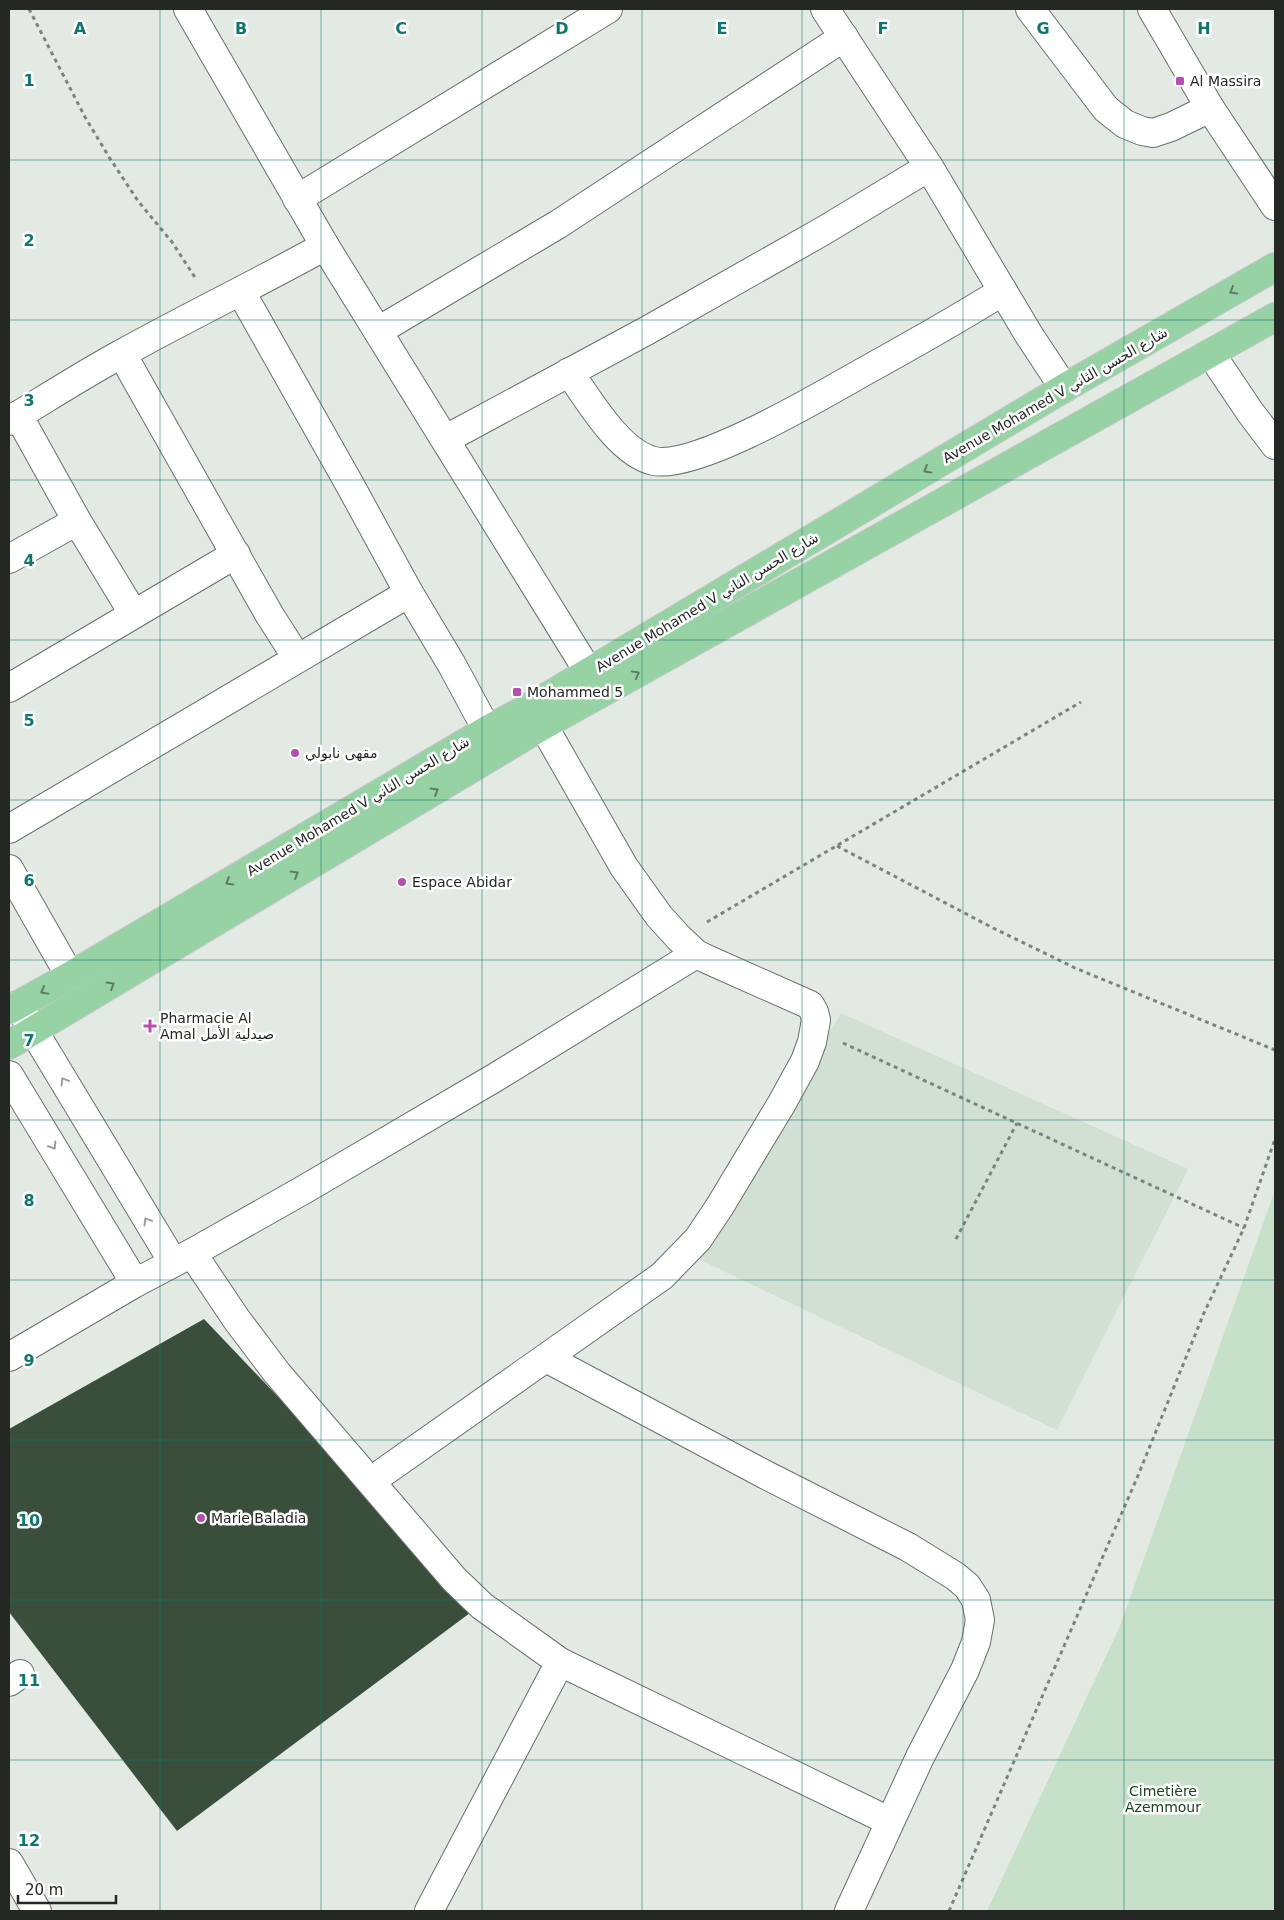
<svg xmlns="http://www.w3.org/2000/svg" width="1284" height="1920" font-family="'DejaVu Sans','Noto Naskh Arabic',sans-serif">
<rect width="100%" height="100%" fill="#e3eae3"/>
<path fill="#d2e0d4" d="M841,1013L1188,1169L1057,1430L694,1257Z"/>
<path fill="#c6e0c9" d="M1275,1190V1911H987L1120,1626Z"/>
<path fill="#394f3c" d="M204,1319L478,1607L177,1831L9,1612V1429Z"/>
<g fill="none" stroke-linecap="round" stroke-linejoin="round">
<g stroke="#69706a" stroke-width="30">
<g id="minor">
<path d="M188,9L325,246L601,692"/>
<path d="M825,9L929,167L1029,335L1064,388"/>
<path d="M1030,9L1106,109L1125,124L1142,131L1153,133L1171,127L1210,108"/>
<path d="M1152,9L1210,108L1275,206"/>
<path d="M297,199L608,9"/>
<path d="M378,331L557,225L844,37"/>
<path d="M122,354L269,614L297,658"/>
<path d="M1211,354L1250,412L1275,445"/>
<path d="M569,372C589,400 619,453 654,461C697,470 824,394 865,371C912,345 958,319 1003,291"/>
<path d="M9,421C47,398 84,374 123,353C190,316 258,283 325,246"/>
<path d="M446,439L648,330L823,231L929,167"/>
<path d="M77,521L133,613"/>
<path d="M9,559L77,521L18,415"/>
<path d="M409,593L452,665L487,730"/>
<path d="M9,688L236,554"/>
<path d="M9,829L409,593L350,485L241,292"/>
<path d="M9,869L70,976"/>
<path d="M18,1005L173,1262"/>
<path d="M9,1075L135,1283"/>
<path d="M192,1253L237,1320L277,1373L454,1579L482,1606L560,1662L889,1821"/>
<path d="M9,1357L135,1283L192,1253L305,1189L496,1077L696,954"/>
<path d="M546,1358L764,1474L908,1547L955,1576L967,1586L976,1600L980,1620L976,1642L965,1670L920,1757L849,1911"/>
<path d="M371,1481L662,1276L698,1239L720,1206L782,1103L805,1061L812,1042L816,1020L814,1012L810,1005L711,961L696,954L679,938L659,916L624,867L532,706"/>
<path d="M9,1682L20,1674"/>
<path d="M9,1863L37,1911"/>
<path d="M429,1911L560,1662"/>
</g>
</g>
<g stroke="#c6c7c6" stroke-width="30">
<g id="major">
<path d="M9,1010L70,976L487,730L532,706L1064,388L1275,267"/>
<path d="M9,1045L544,725L1275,317"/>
</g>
</g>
<g stroke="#7e837e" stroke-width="3" stroke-dasharray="4 4" stroke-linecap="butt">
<path d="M29,9L85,117L109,157L138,201L172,242L196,279"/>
<path d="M837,846L993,928L1075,968L1275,1050"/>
<path d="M707,922L1081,702"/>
<path d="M843,1043L1244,1228"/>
<path d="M956,1239L1017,1123"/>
<path d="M949,1911L1137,1478L1204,1313L1244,1228L1275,1139"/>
</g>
<use href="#minor" stroke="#fff" stroke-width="28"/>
<use href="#major" stroke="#97d2a5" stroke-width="28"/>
</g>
<defs><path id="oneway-chevron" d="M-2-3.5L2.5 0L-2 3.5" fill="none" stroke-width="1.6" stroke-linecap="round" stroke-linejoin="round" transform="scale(1.25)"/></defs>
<g stroke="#5e7c64">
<use href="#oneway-chevron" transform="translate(1233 291) rotate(150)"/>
<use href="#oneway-chevron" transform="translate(927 470) rotate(149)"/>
<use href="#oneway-chevron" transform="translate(636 674) rotate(-29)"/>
<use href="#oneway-chevron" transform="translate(435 791) rotate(-31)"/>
<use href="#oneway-chevron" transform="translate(295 874) rotate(-31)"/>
<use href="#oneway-chevron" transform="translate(229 882) rotate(149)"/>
<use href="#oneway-chevron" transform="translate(111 985) rotate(-31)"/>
<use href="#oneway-chevron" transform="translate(44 991) rotate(151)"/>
</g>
<g stroke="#9c9e9c">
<use href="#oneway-chevron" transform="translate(64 1081) rotate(-121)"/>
<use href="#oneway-chevron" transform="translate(53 1146) rotate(58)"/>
<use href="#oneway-chevron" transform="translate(147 1221) rotate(-121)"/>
</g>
<path fill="none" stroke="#0f766e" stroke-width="1" stroke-opacity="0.55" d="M160,9V1911M321,9V1911M482,9V1911M642,9V1911M802,9V1911M963,9V1911M1124,9V1911M9,160H1275M9,320H1275M9,480H1275M9,640H1275M9,800H1275M9,960H1275M9,1120H1275M9,1280H1275M9,1440H1275M9,1600H1275M9,1760H1275"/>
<g fill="#b64eb1" stroke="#fff" stroke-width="2">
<rect x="1175" y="76" width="10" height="10" rx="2.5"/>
<rect x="512" y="687" width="10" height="10" rx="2.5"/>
<circle cx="295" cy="753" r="5"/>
<circle cx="402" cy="882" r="5"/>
<path d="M147.5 1018.5h5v5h5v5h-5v5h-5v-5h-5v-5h5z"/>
<circle cx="201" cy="1518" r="5"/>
</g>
<g text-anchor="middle" stroke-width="5" stroke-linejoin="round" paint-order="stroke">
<g font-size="14" fill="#242724" stroke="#fff" text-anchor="start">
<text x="1190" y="86">Al Massira</text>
<text x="527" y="697">Mohammed 5</text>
<text x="305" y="758">مقهى نابولي</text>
<text x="412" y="887">Espace Abidar</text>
<text x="160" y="1023">Pharmacie Al<tspan x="160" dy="16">Amal صيدلية الأمل</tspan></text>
<text x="211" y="1523">Marie Baladia</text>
</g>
<g font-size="14" fill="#242724" stroke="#fff">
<text transform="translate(1055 395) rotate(-30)" y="5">Avenue Mohamed V شارع الحسن الثاني</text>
<text transform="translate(707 602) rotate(-31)" y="5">Avenue Mohamed V شارع الحسن الثاني</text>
<text transform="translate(358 806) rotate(-31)" y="5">Avenue Mohamed V شارع الحسن الثاني</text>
</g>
<g font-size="14" fill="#194323" stroke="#fff">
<text x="1163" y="1796">Cimetière<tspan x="1163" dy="16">Azemmour</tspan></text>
</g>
</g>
<g font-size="16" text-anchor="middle" font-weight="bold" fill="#0f766e" stroke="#fff" stroke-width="5" stroke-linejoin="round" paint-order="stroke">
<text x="80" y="34">A</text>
<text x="241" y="34">B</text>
<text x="401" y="34">C</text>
<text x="562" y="34">D</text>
<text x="722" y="34">E</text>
<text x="883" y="34">F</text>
<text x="1043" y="34">G</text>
<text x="1204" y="34">H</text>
<text x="29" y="86">1</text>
<text x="29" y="246">2</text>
<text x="29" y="406">3</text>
<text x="29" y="566">4</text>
<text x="29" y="726">5</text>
<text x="29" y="886">6</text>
<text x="29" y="1046">7</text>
<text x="29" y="1206">8</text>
<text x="29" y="1366">9</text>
<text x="29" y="1526">10</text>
<text x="29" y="1686">11</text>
<text x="29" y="1846">12</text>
</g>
<rect width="1284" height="1920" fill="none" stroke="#242724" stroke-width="20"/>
<path d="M18 1895v8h98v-8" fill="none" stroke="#242724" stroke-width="2.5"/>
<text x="25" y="1895" font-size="15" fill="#242724" stroke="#ffffff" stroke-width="4" paint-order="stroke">20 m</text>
</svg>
